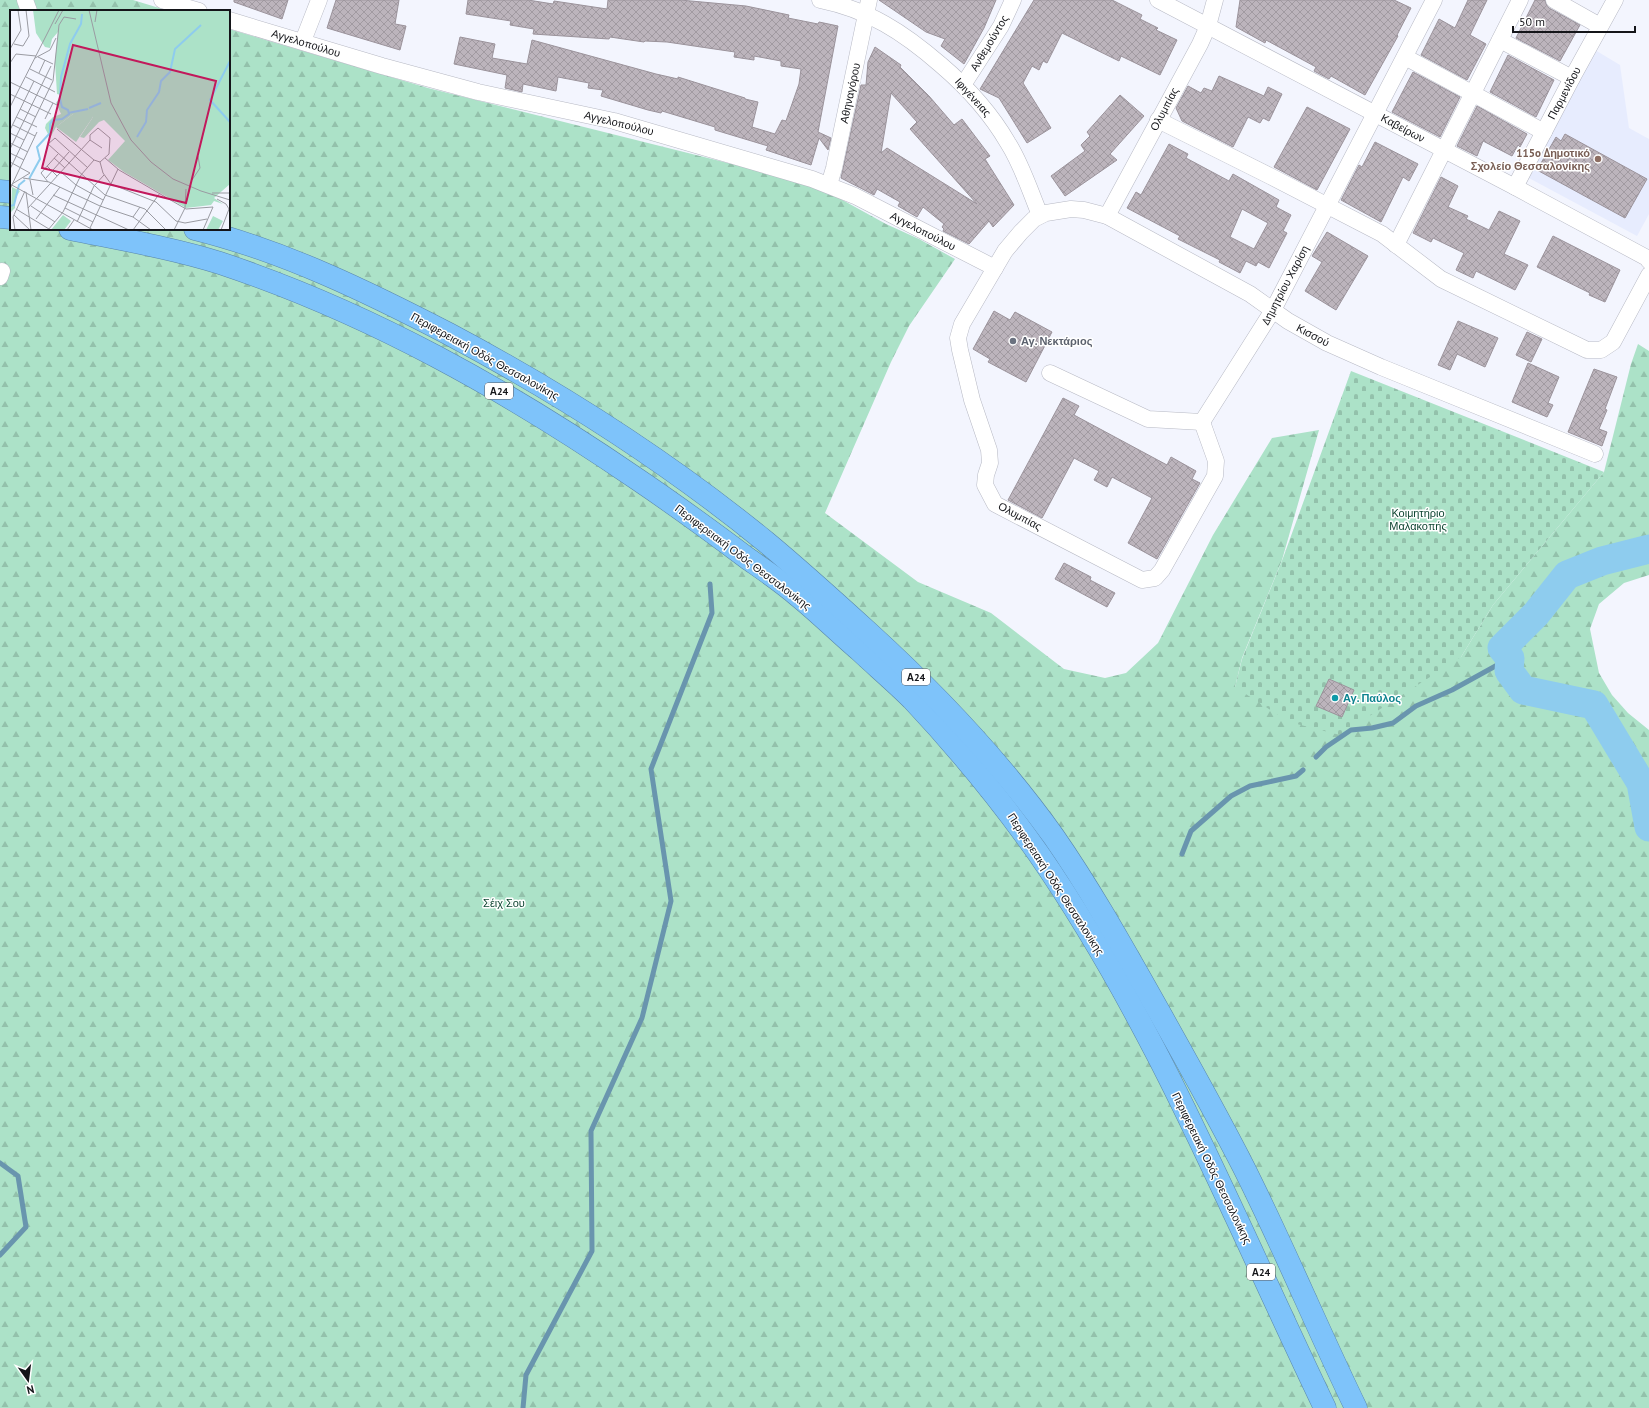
<svg xmlns="http://www.w3.org/2000/svg" width="1649" height="1408" font-family="'PT Sans',sans-serif">
<defs>
<pattern id="forest-firs" width="22" height="20" patternUnits="userSpaceOnUse"><rect width="22" height="20" fill="#ace2c8"/><path d="M5 1l3.5 6h-7zM16 11l3.5 6h-7z" fill="#93c1ab"/></pattern>
<pattern id="cemetery-stones" width="16" height="16" patternUnits="userSpaceOnUse"><rect width="16" height="16" fill="#ace2c8"/><path d="M2 7V4a2 2 0 0 1 4 0v3zM10 15v-3a2 2 0 0 1 4 0v3z" fill="#93c1ab"/></pattern>
<pattern id="building-cross-hatch" width="8" height="8" patternUnits="userSpaceOnUse"><rect width="8" height="8" fill="#bcb4bc"/><path d="M0 0l8 8M0 8l8-8" fill="none" stroke="#a19aa1"/></pattern>
</defs>
<rect width="100%" height="100%" fill="#f3f5fe"/>
<path fill="#e7ecfe" d="M1595,50L1620,65L1629,128L1649,139V214L1637,236L1527,177Z"/>
<path fill="url(#forest-firs)" d="M0,0H133L169,11H11V229H229V29L428,88L752,169L817,188L837,197L886,224L919,239L955,259L909,326L891,362L825,513L918,582L991,613L1064,669L1105,678L1126,673L1158,643L1213,535L1272,438L1319,430L1282,560L1242,658L1235,687L1461,657L1493,605L1604,472L1631,364L1638,344L1649,351V575L1624,583L1599,604L1590,629L1599,673L1612,695L1628,713L1649,730V825L1644,840L1649,839V1408H0Z"/>
<path fill="url(#cemetery-stones)" d="M1351,371L1604,472L1493,605L1461,657L1340,735L1289,722L1235,687L1242,659L1283,558Z"/>
<g fill="none" stroke-linecap="round" stroke-linejoin="round">
<g stroke="#6995ae" stroke-width="5">
<path d="M1316,757L1326,747L1351,730L1372,728L1393,723L1416,706L1452,690L1510,658"/>
<path d="M1182,854L1191,831L1231,796L1250,786L1296,776L1303,770"/>
<path d="M0,1163L18,1176L26,1227L0,1255"/>
<path d="M523,1408L526,1375L592,1251L591,1131L642,1018L671,901L651,769L712,613L710,584"/>
</g>
<path stroke="#8eccee" stroke-width="29" d="M1649,549L1602,561L1567,575L1536,614L1502,648L1510,658L1509,671L1523,690L1594,705L1641,783L1649,827"/>
</g>
<g fill="url(#building-cross-hatch)" stroke="#9b939b" fill-rule="evenodd">
<path d="M234,0H288L282,19L234,2Z"/>
<path d="M336,0H399L395,24L406,26L400,50L327,28Z"/>
<path d="M468,0H528L553,4L554,1L607,9L608,0H680L746,6L789,15L788,18L818,24L819,22L838,26L818,132L831,138L828,150L819,138L811,165L766,150L768,146L715,130V127L662,111L661,113L648,110L601,96L603,90L588,88L589,83L558,77L556,91L523,84L522,92L505,88L507,75L454,64L460,37L495,44L492,58L527,64L532,40L656,74L678,79V77L745,98V99L758,102L752,127L775,134L782,120L786,121L799,84L801,69L781,66V61L754,56V60L734,57L735,52L667,42L645,41L644,42L610,37L609,39L533,34L534,29L510,25L511,21L466,14Z"/>
<path d="M879,0H996L984,28L964,64L941,46L945,39L926,32Z"/>
<path d="M1034,0H1112L1142,15L1140,19L1158,28L1156,30L1177,40L1160,75L1121,56L1119,61L1062,33L1047,63L1043,61L1039,70L1032,66L1023,83L1051,128L1027,143L999,98L980,89Z"/>
<path d="M1240,0H1394L1411,8L1397,35L1398,36L1365,95L1331,76L1329,79L1314,71L1316,67L1266,40L1265,43L1236,27Z"/>
<path d="M1468,0H1487L1470,35L1486,44L1467,80L1421,55L1439,19L1455,28Z"/>
<path d="M1535,0H1545L1546,4L1549,8L1580,25L1560,61L1516,38Z"/>
<path d="M875,47L901,65L900,67L929,96L954,125L962,119L990,156L985,159L1014,205L993,227L989,221L969,244L943,231L944,229L942,227L944,224L923,207L917,217L898,206L900,202L877,189L874,195L841,178L861,85H866L868,62ZM891,93L917,122L910,129L977,204L887,148L881,153Z"/>
<path d="M1508,55L1554,80L1536,117L1490,92Z"/>
<path d="M1413,72L1460,97L1440,137L1392,112Z"/>
<path d="M1219,76L1264,96L1268,87L1282,94L1269,121L1263,118L1260,123L1248,117L1233,147L1182,121L1176,108L1188,86L1201,93L1204,88L1212,91Z"/>
<path d="M1120,95L1144,116L1110,154L1117,160L1065,196L1051,176L1085,151L1081,145L1090,136L1087,132Z"/>
<path d="M1477,106L1527,134L1520,147L1518,145L1512,156L1483,141L1477,156L1457,146Z"/>
<path d="M1307,107L1350,129L1317,190L1274,167Z"/>
<path d="M1565,134L1647,179L1625,218L1537,170L1556,137L1561,141Z"/>
<path d="M1375,142L1418,164L1409,181L1403,177L1381,222L1341,200L1359,165L1362,167Z"/>
<path d="M1169,144L1188,154L1186,158L1229,181L1233,174L1279,200L1276,207L1291,215L1283,231L1287,233L1269,268L1258,262L1256,266L1246,261L1240,273L1219,262L1220,260L1178,239L1180,236L1127,208L1136,192L1141,195ZM1242,209L1268,223L1254,249L1230,237Z"/>
<path d="M1441,177L1458,186L1448,207L1468,216L1466,219L1489,230L1499,211L1520,221L1504,254L1528,265L1515,290L1476,271L1473,278L1456,270L1464,253L1433,238L1431,242L1413,233Z"/>
<path d="M1327,232L1368,256L1336,310L1305,291L1322,262L1312,256Z"/>
<path d="M1553,236L1620,270L1605,302L1589,295L1590,293L1537,267Z"/>
<path d="M994,311L1010,320L1015,312L1052,332L1026,382L988,362L990,359L973,349Z"/>
<path d="M1458,321L1498,338L1485,367L1457,354L1450,370L1438,365Z"/>
<path d="M1527,332L1542,339L1531,362L1516,355Z"/>
<path d="M1528,363L1559,377L1548,403L1553,405L1547,417L1512,402Z"/>
<path d="M1594,369L1617,377L1605,409L1607,410L1599,429L1607,432L1602,446L1568,432Z"/>
<path d="M1063,398L1079,406L1074,415L1167,465L1171,457L1196,471L1192,479L1200,483L1157,559L1128,543L1152,498L1112,477L1107,487L1094,480L1099,471L1074,458L1042,518L1008,500Z"/>
<path d="M1064,563L1091,577L1090,580L1115,593L1107,607L1055,579Z"/>
<path d="M1329,679L1354,690L1342,717L1316,706Z"/>
</g>
<g fill="none" stroke-linecap="round" stroke-linejoin="round">
<g stroke="#b7b9c4" stroke-width="17">
<g id="street">
<path d="M25,0L29,11"/>
<path d="M162,0L199,11"/>
<path d="M820,0C869,10 903,32 941,65C968,88 990,112 1008,143C1022,165 1030,191 1040,215"/>
<path d="M1158,0L1515,187L1647,258L1649,261"/>
<path d="M1554,0L1600,26"/>
<path d="M229,20L382,66L478,92L614,121L812,179L855,196L995,268"/>
<path d="M1500,40L1572,78"/>
<path d="M303,41L319,0"/>
<path d="M1405,57L1544,132"/>
<path d="M963,85L1001,26L1013,0"/>
<path d="M1158,120L1270,176L1382,234L1441,279L1587,350H1601L1613,342L1649,275"/>
<path d="M829,185L834,168L869,0"/>
<path d="M1515,187L1572,78L1615,0"/>
<path d="M1107,216L1200,44L1208,26L1215,0"/>
<path d="M1396,245L1520,0"/>
<path d="M0,277L2,271"/>
<path d="M1050,373L1148,419L1202,422L1273,310L1434,0"/>
<path d="M1202,422L1216,461L1215,476L1162,570L1155,578L1142,580L995,504L985,485L986,475L990,463L989,450L972,400L960,350L958,338L962,324L1005,251L1021,232L1034,219L1046,213L1071,209L1084,210L1107,216L1250,294L1288,321L1327,343L1381,367L1595,454"/>
</g>
</g>
<g stroke="#5986ab" stroke-width="23">
<g id="highway">
<path d="M0,191L11,192"/>
<path d="M0,217L11,218"/>
<path d="M70,229C119,239 172,248 220,263C370,313 507,390 637,479C674,504 711,531 747,558C764,570 782,582 798,596C819,613 838,632 859,650C876,666 895,682 912,699C958,748 1000,799 1038,853C1157,1025 1235,1221 1325,1408"/>
<path d="M195,229C284,251 368,292 449,334C560,393 668,462 766,542C801,571 835,602 869,633C938,696 1000,761 1054,837C1088,886 1118,939 1148,992C1180,1049 1213,1107 1243,1166C1283,1245 1317,1328 1356,1408"/>
</g>
</g>
<use href="#street" stroke="#fff" stroke-width="16"/>
<use href="#highway" stroke="#7ec3fa" stroke-width="22"/>
</g>
<circle fill="#8d6e63" stroke="#fff" stroke-width="1.5" cx="1598" cy="159" r="4"/>
<circle fill="#6b7280" stroke="#fff" stroke-width="1.5" cx="1013" cy="341" r="4"/>
<circle fill="#0f9aa8" stroke="#fff" stroke-width="1.5" cx="1335" cy="698" r="4"/>
<g text-anchor="middle" stroke-width="3" stroke-linejoin="round" paint-order="stroke">
<g fill="#fff" stroke="#5a5b5e" stroke-width="1">
<rect x="485" y="383" width="28" height="16" rx="3"/>
<rect x="902" y="669" width="28" height="16" rx="3"/>
<rect x="1247" y="1264" width="28" height="16" rx="3"/>
</g>
<g font-size="10" font-weight="bold" fill="#141519">
<text x="499" y="395">Α24</text>
<text x="916" y="681">Α24</text>
<text x="1261" y="1276">Α24</text>
</g>
<g font-size="11" fill="#141519" stroke="#fff">
<text transform="translate(306 43) rotate(17)" y="4">Αγγελοπούλου</text>
<text transform="translate(989 43) rotate(-59)" y="4">Ανθεμούντος</text>
<text transform="translate(850 93) rotate(-78)" y="4">Αθηναγόρου</text>
<text transform="translate(1564 93) rotate(-62)" y="4">Παρμενίδου</text>
<text transform="translate(973 97) rotate(48)" y="4">Ιφιγένειας</text>
<text transform="translate(1164 109) rotate(-62)" y="4">Ολυμπίας</text>
<text transform="translate(619 123) rotate(14)" y="4">Αγγελοπούλου</text>
<text transform="translate(1403 128) rotate(28)" y="4">Καβείρων</text>
<text transform="translate(923 231) rotate(27)" y="4">Αγγελοπούλου</text>
<text transform="translate(1285 285) rotate(-62)" y="4">Δημητρίου Χαρίση</text>
<text transform="translate(1313 335) rotate(28)" y="4">Κισσού</text>
<text transform="translate(485 356) rotate(29)" y="4">Περιφερειακή Οδός Θεσσαλονίκης</text>
<text transform="translate(1020 516) rotate(28)" y="4">Ολυμπίας</text>
<text transform="translate(743 557) rotate(37)" y="4">Περιφερειακή Οδός Θεσσαλονίκης</text>
<text transform="translate(1056 884) rotate(57)" y="4">Περιφερειακή Οδός Θεσσαλονίκης</text>
<text transform="translate(1212 1168) rotate(64)" y="4">Περιφερειακή Οδός Θεσσαλονίκης</text>
</g>
<g font-size="11" font-weight="bold" fill="#785e54" stroke="#fff" text-anchor="end">
<text x="1590" y="157">115o Δημοτικό<tspan x="1590" dy="13">Σχολείο Θεσσαλονίκης</tspan></text>
</g>
<g font-size="11" font-weight="bold" fill="#5b616d" stroke="#fff" text-anchor="start">
<text x="1021" y="345">Αγ. Νεκτάριος</text>
</g>
<g font-size="11" fill="#0e4531" stroke="#fff">
<text x="1418" y="517">Κοιμητήριο<tspan x="1418" dy="13">Μαλακοπής</tspan></text>
<text x="504" y="907">Σέιχ Σου</text>
</g>
<g font-size="11" font-weight="bold" fill="#0d838f" stroke="#fff" text-anchor="start">
<text x="1343" y="702">Αγ. Παύλος</text>
</g>
</g>
<g transform="translate(10 10)">
<rect width="220" height="220" fill="#f3f5fe"/>
<path d="M2,177L10,181L5,189V198L1,202Z" fill="#ace2c8"/>
<path d="M23,0H220V174L204,188L213,194L204,191L201,195L176,198L114,162L98,150L115,131L94,110L89,112L74,128L70,127L83,107L63,104L46,117L40,128L35,118L36,114L43,107L51,104L46,93L51,85L47,84L45,52L48,22L42,29L40,38L35,37L26,23Z" fill="#ace2c8"/>
<path d="M75,100L83,107L66,132L46,117L63,104Z" fill="#ace2c8"/>
<path d="M53,205L61,211L54,220H41ZM203,206L213,211L208,220H196Z" fill="#ace2c8"/>
<path fill="none" stroke="#8eccee" stroke-width="2" d="M220,51L200,90L220,112M79,98L91,93M58,103L78,99M127,127L136,112L137,100L149,82L151,71L160,62L165,39L191,15M19,169L30,149L27,137L40,123V114L43,110L52,109L59,104L58,100L52,97L50,89L51,67L60,34L71,14L72,4M0,196L4,195L9,175L15,170"/>
<path fill="none" stroke="#9a9ba2" stroke-width="1" d="M79,0L101,93L121,130L141,152L163,169L191,181L220,190M85,12L87,0M45,14L53,0M38,22L49,0M4,34L13,36L19,26L16,0M0,39L11,20L8,0M28,47L43,54M25,48L40,40L46,28M0,53L6,44L26,46M20,59L42,70M29,63L35,50M16,67L45,82M0,72L43,93M0,84L41,104M0,97L38,22M10,99L26,107M6,107L27,117M35,109L43,93L47,95M3,115L25,126M47,119L84,150L90,152M0,120L24,71M0,123L14,130M80,130V125L88,118L100,128L99,144L90,152M0,133L18,142M0,139L41,56M0,143L14,150M44,148L55,158M95,148L109,160L176,199L203,197L193,220M0,152L20,163L2,174M90,152L93,163L101,174L146,192L166,211L175,213L197,209M37,156L47,166M78,158L45,128L38,134L95,185L135,199L156,220M0,159L43,71L49,15L54,7L66,9M51,162L66,175L93,190M13,168L39,172L90,196L123,207L141,220M36,168L59,142M20,170L23,185M182,170L190,158L188,146M38,172L31,163L48,144M0,174L83,220M0,179L27,122M16,182L21,220M202,183H220M43,185L119,220M207,189L216,194L219,199L211,220M21,196L45,212M18,198L80,130L92,138M55,198L83,212M6,199L39,219M4,205L20,220M123,207L130,197M26,209L50,177M67,212L84,176L94,165M80,218L108,159M5,220L3,207L15,181M38,220L53,202L71,165L84,150M57,220L64,210M123,220L150,183M164,220L175,198L176,179"/>
<path fill="#c2185b" fill-opacity="0.15" stroke="#c2185b" stroke-width="2" d="M63,35L206,71L176,193L32,158Z"/>
<rect width="220" height="220" fill="none" stroke="#141519" stroke-width="2"/>
</g>
<g transform="translate(28 1380) rotate(166)" stroke="#ffffff" stroke-width="3" paint-order="stroke">
<path d="M0-3L7 15L0 10L-7 15Z" fill="#141519"/>
<text y="-6" font-size="11" font-weight="bold" text-anchor="middle" fill="#141519">N</text>
</g>
<path d="M1513 26v6h122v-6" fill="none" stroke="#141519" stroke-width="2"/>
<text x="1519" y="26" font-size="12" fill="#141519" stroke="#ffffff" stroke-width="3" paint-order="stroke">50 m</text>
</svg>
